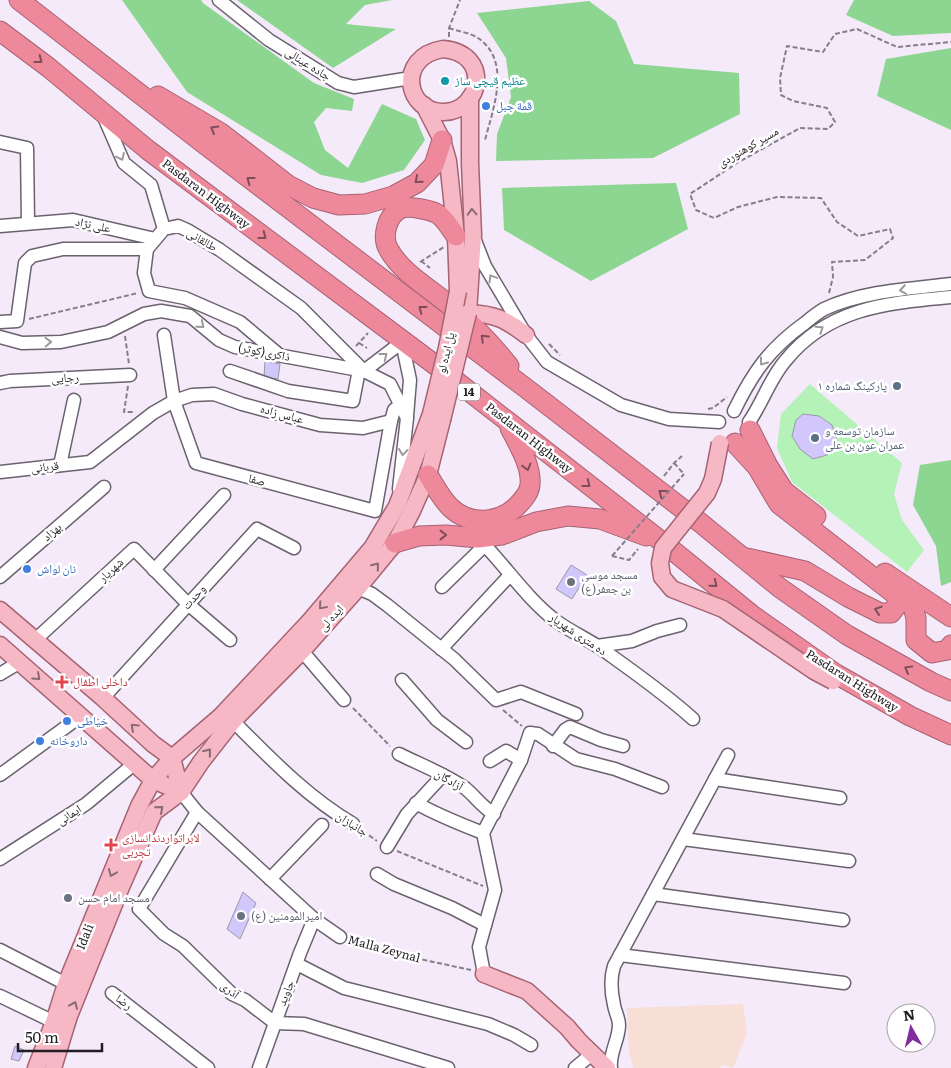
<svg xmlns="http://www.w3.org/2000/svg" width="951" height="1068" font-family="Literata,'Noto Naskh Arabic',serif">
<rect width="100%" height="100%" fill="#f5eafa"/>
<path fill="#f7dfd6" d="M743,1004L747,1033L733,1068L722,1065L720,1068H633L629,1052L627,1008Z"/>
<path fill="#b4f2b7" d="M810,384L902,463L894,494L902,520L924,550L907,572L792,482L777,448L781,414Z"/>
<g fill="#8cd691">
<path d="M122,0H201L203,3L314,83L354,99L352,111L326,108L314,122L325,150L348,168L382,104L416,119L425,140L404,170L362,183L321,175L187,92Z"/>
<path d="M237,0H392L365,5L346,24L396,29L333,68Z"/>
<path d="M854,0H951V33L893,36L846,15Z"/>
<path d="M589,1L616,21L634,64L739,73L740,114L653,158L496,161L497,134L511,97L506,58L477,13Z"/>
<path d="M951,48V130L877,96L886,59Z"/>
<path d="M676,183L688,229L591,281L504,230L502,188Z"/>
<path d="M951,460V582L941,586L936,546L913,505L920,465Z"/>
</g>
<g fill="#d1c7fb" stroke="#9b98a8">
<path d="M265,361L280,364L278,379L264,377Z"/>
<path d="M803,414L819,416L832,425L837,441L827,455L813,459L800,449L792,436L796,420Z"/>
<path d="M571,565L587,575L572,599L556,589Z"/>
<path d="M243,892L256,903L240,939L227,929Z"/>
<path d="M15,1046L24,1050L19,1061L11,1059Z"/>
</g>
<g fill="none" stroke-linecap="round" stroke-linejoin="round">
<g stroke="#6b626f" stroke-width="15">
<g id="minor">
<path d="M219,0L269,40L338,83L354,87L411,78"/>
<path d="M104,117L124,163L151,185L164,229"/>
<path d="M0,142L27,148L28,223"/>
<path d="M0,226L73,220L155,239"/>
<path d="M474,238L485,266L526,335L547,362L621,405L669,419L719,422"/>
<path d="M147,249L144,273L149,291L185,298L240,322L277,353"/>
<path d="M0,322L17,321L25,263L32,256L63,249H147L164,229L178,226L187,230L220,250L301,308L364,371L390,384L407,418L399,489"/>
<path d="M164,335L174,401L192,395L214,394L242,404L320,425L363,428L391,421"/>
<path d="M0,337L22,343L61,342L108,332L144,314L161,311L190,316L219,340L235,347L364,371L402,342L410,380L407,416"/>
<path d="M230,371L288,391L353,401L359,370"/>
<path d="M0,383L10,381L130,375"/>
<path d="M734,411C753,372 770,348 805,323C811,318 817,313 824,309C863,291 909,289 951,284"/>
<path d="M749,422C763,402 770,378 786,360C829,307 888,303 951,297"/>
<path d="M60,465L74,400"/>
<path d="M0,472L90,462L153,413L174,401L196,463L375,511L391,421L394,410L401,404"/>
<path d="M478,538C505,565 526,598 556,621C570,631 585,638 599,647C631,670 663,692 693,719"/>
<path d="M154,570L224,495"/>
<path d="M0,577L104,487"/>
<path d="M442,587L485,545"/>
<path d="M358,588L372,594L387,605L454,659L496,700L521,692L576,714"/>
<path d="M35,640L134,549L188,604L230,640"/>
<path d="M597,646L632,641L657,631L680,625"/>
<path d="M441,649L510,575"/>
<path d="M302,651L344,700"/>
<path d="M0,674L20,662"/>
<path d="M402,680L437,720L466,742"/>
<path d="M103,698L257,529L294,548"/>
<path d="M233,721C271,759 306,796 353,824"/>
<path d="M553,746L565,730L570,727L601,740L623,746"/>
<path d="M399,754C421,765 445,774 465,788C475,796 482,807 494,814"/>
<path d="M490,761L506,751L521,760"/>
<path d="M0,775L81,716"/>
<path d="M715,779L840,798"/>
<path d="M181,792L197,812L314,919L340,937"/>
<path d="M416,803C437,815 460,824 483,833"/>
<path d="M197,812L139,909L164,934L183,946L232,994L245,1000L275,1023L304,1024L448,1068"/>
<path d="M683,839L849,861"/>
<path d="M387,847L407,814L443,775"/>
<path d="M0,859L86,804L134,764"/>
<path d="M377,874L394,884L452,908L485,925"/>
<path d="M270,879L322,825"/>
<path d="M653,894L843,920"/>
<path d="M0,950L66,984"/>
<path d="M620,955L844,983"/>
<path d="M297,964L344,988L488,1024L514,1035L531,1045"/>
<path d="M484,974L479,947L495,890L483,833L521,760L530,733L538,734L576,759L615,769L662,787"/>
<path d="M112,993L208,1068"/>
<path d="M0,996L54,1022"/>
<path d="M259,1068L300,953L314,919"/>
<path d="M575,1068L592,1054"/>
<path d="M611,1068C609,1053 619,1040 619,1025C619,1018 615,1012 614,1005C611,992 610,979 614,966L728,755"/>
</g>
</g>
<g stroke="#a66372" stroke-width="19">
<g id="major">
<path d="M443,49C492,53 482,111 444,112C406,113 395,57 443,49Z"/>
<path d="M470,98V163L473,235L468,313C495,314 505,319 526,335"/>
<path d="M424,105L442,140L448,161L456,236L458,291"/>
<path d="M0,610L103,698L153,744L172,758"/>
<path d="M0,645L153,780L181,792"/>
<path d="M172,758L181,792"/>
<path d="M484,974L527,991L567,1027L579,1041L607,1068"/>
<path d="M36,1068L54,1022L66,984L139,806L153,780L172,758L221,716L310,621L372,548L397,506L431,414"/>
<path d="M53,1068L69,1016L121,887L154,812L181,792L201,762L233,721L302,651L358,588L395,543L411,513L428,475L442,420"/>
</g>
</g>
<g stroke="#a66372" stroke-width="21">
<g id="highway">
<path d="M19,0L203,143L527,389L697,520L780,588L847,635L931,682L951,691"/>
<path d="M0,31L48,67L148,150L438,367L666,545L752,615L836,674L910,716L951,735"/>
<path d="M158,96L221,133L288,185L313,198L339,205L365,204L393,196L417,183L434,165L442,140"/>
<path d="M456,236C451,230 446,220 439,215C433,210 410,206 402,208C387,214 381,237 389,250C402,273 428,287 448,304C470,322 491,343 509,366"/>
<path d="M750,430L768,466L784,491L816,516"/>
<path d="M735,443L757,467L779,504L896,595L898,604L891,613H880L848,597L805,571L747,558"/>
<path d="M428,475C435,486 441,498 450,507C468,525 498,524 516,507C522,501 529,494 530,485C532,466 518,444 510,428"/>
<path d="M395,543L419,536L446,535L478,538L502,535L536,522L568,516L600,519L646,536"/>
<path d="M885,573L951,617"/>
<path d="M896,595L912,603L916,618V640L932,653L948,650L951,645"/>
</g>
</g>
<g stroke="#867e89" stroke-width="2" stroke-dasharray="5 2.5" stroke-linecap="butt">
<path d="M449,28C457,31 471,33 478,38C512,61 493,109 485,140"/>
<path d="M449,37V28L460,0"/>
<path d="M421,261L430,268"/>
<path d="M420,262L444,247"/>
<path d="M829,293L833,277L832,262L865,260L893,238L890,229L858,236L837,222L821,198L777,197L738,207L714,218L696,210L690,194L737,163L800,128L828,129L835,122L827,108L793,101L781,95L780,78L787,46L823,52L835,34L857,29L897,47L951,42"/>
<path d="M29,319L138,293"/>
<path d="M125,336L129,364"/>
<path d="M359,343L367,348"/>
<path d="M549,344L560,355"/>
<path d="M356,346L368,333"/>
<path d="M128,386L124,412H135"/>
<path d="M708,409L713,408L727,397"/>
<path d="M674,463L684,474"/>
<path d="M664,476L674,463L682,456"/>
<path d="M612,556L629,560L638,549"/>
<path d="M353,708L390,746"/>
<path d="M503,710L522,726"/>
<path d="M363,831L377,841"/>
<path d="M397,851L483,886"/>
<path d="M350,940L415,958L471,970"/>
</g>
<use href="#minor" stroke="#fff" stroke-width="12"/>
<use href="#major" stroke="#f5b8c4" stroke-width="16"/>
<use href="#highway" stroke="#ee899c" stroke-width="19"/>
<g stroke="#a66372" stroke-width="19" stroke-linecap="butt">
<g id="major-bridge">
<path d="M431,414L447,348L458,291"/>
<path d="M442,420L468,313"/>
<path d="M720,443L713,479L707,493L663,548L660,563L662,577L672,589L723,609L814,671L833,681"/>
</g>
</g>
<path stroke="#867e89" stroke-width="2" stroke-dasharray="5 2.5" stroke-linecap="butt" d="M612,556L684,474"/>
<use href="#major-bridge" stroke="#f5b8c4" stroke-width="16"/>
</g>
<defs><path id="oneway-chevron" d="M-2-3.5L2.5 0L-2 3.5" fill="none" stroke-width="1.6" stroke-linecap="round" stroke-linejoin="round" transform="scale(1.25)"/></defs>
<g stroke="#7d4e59">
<use href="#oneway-chevron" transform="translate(39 60) rotate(37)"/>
<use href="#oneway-chevron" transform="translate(214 129) rotate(-149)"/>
<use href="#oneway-chevron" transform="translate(250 180) rotate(-143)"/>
<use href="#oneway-chevron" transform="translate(418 180) rotate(140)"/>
<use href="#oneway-chevron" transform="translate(263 236) rotate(37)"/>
<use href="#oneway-chevron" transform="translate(422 309) rotate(-143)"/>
<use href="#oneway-chevron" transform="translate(484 338) rotate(-136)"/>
<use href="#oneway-chevron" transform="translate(527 467) rotate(75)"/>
<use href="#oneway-chevron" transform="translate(587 484) rotate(38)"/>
<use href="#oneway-chevron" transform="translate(662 493) rotate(-142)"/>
<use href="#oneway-chevron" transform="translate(443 535)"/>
<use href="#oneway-chevron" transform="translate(714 584) rotate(39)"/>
<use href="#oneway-chevron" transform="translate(878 610) rotate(-162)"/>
<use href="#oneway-chevron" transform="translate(908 669) rotate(-151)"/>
</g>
<g stroke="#9b999c">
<use href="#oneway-chevron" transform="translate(121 157) rotate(65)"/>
<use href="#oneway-chevron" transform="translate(492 278) rotate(-121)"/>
<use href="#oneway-chevron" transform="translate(903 290) rotate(172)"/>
<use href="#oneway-chevron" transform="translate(201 325) rotate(39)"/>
<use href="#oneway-chevron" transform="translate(820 329) rotate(-34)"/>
<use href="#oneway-chevron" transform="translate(48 342) rotate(-2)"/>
<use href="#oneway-chevron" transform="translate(384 356) rotate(-38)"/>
<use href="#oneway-chevron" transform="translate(763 362) rotate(126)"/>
<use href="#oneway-chevron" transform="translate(403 452) rotate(97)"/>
</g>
<g stroke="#8b6a74">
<use href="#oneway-chevron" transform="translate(472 212) rotate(-92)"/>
<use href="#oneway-chevron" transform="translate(376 566) rotate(-51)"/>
<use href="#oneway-chevron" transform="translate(322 606) rotate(131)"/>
<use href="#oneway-chevron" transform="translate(37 677) rotate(42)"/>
<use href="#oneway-chevron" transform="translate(134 727) rotate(-137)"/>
<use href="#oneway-chevron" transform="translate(208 752) rotate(-51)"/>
<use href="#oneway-chevron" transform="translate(160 809) rotate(-41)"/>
<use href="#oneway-chevron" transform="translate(112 873) rotate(112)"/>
<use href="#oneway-chevron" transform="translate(74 1005) rotate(-67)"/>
</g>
<circle fill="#0f9aa8" stroke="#fff" stroke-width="2" cx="445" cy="81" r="5"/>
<g fill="#3f7fe0" stroke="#fff" stroke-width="2">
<circle cx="486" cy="106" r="5"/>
<circle cx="27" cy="569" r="5"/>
<circle cx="67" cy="721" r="5"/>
<circle cx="40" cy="741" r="5"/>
</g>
<g fill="#5c6f8a" stroke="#fff" stroke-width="2">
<circle cx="897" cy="386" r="5"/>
<circle cx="815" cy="438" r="5"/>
</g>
<g fill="#6b7280" stroke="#fff" stroke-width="2">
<circle cx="571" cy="582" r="5"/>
<circle cx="68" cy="898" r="5"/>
<circle cx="241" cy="916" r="5"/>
</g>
<g fill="#e0444e" stroke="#fff" stroke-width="2">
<path d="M59.5 674.5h5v5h5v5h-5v5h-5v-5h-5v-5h5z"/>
<path d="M108.5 837.5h5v5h5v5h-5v5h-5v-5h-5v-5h5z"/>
</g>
<g text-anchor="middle" stroke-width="5" stroke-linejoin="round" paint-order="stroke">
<rect fill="#fff" stroke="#646165" stroke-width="1" x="458" y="383.5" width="22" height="17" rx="4"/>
<g font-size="11" font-weight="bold" fill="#211d23">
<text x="469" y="396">14</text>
</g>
<g font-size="12" fill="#211d23" stroke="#fff">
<text transform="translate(308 64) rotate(32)" y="4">جاده عینالی</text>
<text transform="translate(748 147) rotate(-30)" y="4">مسیر کوهنوردی</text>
<text transform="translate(206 194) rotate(37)" y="4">Pasdaran Highway</text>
<text transform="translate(93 225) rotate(12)" y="4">علی نژاد</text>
<text transform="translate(202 240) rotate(31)" y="4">طالقانی</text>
<text transform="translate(264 352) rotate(11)" y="4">ذاکری(کوثر)</text>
<text transform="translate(446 353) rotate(-77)" y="4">پل ایده لو</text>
<text transform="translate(65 378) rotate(-3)" y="4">رجایی</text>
<text transform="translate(282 414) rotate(15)" y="4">عباس زاده</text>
<text transform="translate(529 438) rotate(38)" y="4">Pasdaran Highway</text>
<text transform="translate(45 467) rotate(-6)" y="4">قربانی</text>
<text transform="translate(257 480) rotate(15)" y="4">صفا</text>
<text transform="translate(52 532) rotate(-41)" y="4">بهزاد</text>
<text transform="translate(111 570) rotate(-43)" y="4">شهریار</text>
<text transform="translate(194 597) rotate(-48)" y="4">وحدت</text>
<text transform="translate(331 618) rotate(-48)" y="4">ایده لی</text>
<text transform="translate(578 634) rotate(34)" y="4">ده متری شهریار</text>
<text transform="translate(852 681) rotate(32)" y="4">Pasdaran Highway</text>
<text transform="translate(449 780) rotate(30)" y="4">آزادگان</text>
<text transform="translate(69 815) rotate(-33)" y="4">ایمانی</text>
<text transform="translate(352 824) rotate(32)" y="4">جانبازان</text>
<text transform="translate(85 937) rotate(-68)" y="4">Idali</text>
<text transform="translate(384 949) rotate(15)" y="4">Malla Zeynal</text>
<text transform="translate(230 990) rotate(38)" y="4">آذری</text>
<text transform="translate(286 993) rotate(-69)" y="4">جاوید</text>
<text transform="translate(124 1002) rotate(38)" y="4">رضا</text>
</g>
<g font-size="12" fill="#0d838f" stroke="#fff" text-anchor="start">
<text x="455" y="85">عظیم قیچی ساز</text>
</g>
<g font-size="12" fill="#366cbe" stroke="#fff" text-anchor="start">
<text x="496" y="110">قمة جبل</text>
<text x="37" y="573">نان لواش</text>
<text x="77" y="725">خیاطی</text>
<text x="50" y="745">داروخانه</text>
</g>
<g font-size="12" fill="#4e5e75" stroke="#fff" text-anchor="end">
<text x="887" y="390">پارکینگ شماره ۱</text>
<text x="825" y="435" text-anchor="start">سازمان توسعه و<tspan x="825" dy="14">عمران عون بن علی</tspan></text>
</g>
<g font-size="12" fill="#5b616d" stroke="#fff" text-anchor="start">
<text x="581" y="579">مسجد موسی<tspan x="581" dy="14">بن جعفر(ع)</tspan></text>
<text x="78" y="902">مسجد امام حسن</text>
<text x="251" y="920">امیرالمومنین (ع)</text>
</g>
<g font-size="12" fill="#be3a42" stroke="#fff" text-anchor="start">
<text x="73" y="686">داخلی اطفال</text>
<text x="122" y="842">لابراتواردندانسازی<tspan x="122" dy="14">تجربی</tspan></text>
</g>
</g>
<g transform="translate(911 1028) rotate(352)"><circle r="24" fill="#ffffff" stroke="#a6a5a7"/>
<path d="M0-4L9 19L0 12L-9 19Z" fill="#812d9c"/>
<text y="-8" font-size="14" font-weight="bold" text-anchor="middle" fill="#211d23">N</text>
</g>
<path d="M18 1043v8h84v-8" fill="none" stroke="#211d23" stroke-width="2.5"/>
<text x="25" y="1043" font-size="15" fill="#211d23" stroke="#ffffff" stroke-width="4" paint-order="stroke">50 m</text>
</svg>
